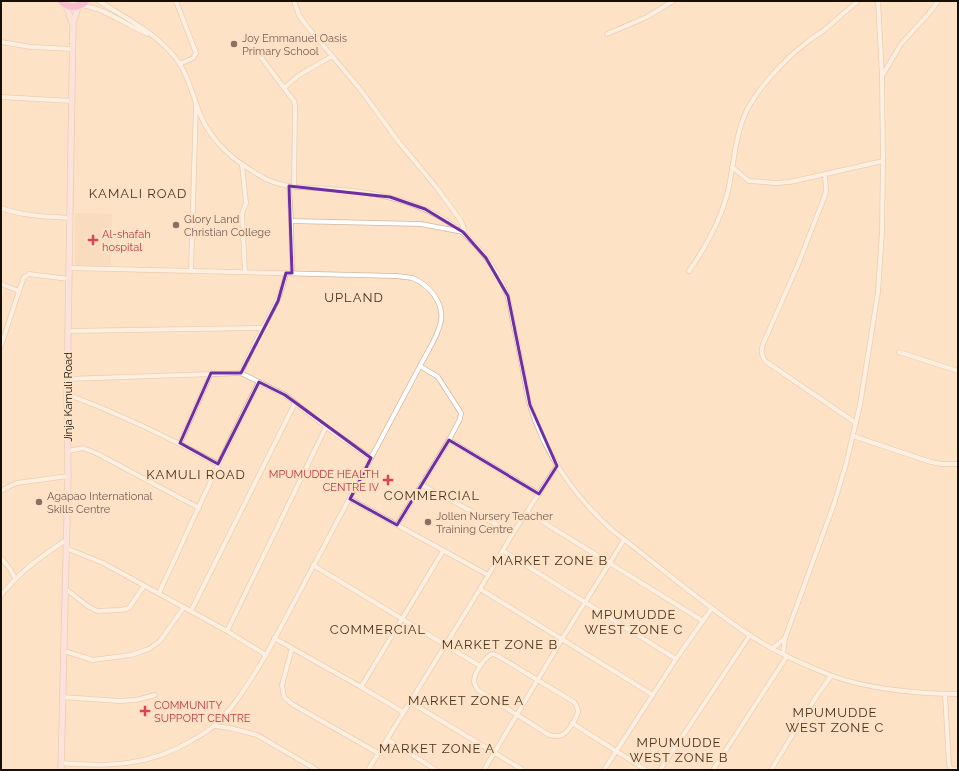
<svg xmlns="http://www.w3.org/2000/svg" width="959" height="771" font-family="Raleway,sans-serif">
<rect width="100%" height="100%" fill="#fde2c6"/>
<path fill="#f4d4b3" d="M75,213L112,214L111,267H75Z"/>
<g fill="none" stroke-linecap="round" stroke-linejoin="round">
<g stroke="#d2b79d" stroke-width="5.5">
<g id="street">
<path d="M99,1C124,17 154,32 174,56C188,73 192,94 200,114C212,144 237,163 264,178C285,189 309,187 331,189C391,193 450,208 487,259C495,270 502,282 507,294C510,303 511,313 513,322C517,340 521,359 524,377C526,386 527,396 530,405C544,454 576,498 613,531C658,565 701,603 748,634C773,651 802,664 830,675C866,689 919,694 958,694"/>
<path d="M176,1L196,53L193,58L180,64"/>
<path d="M82,5C105,9 125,24 147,34"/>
<path d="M607,34L647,17L673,1"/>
<path d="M246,37L284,88L294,101L295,106L294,186"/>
<path d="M1,42L31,47L73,49"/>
<path d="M882,76L901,44L931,11L938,1"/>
<path d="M284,88L298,76L332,56"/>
<path d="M1,97L72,101"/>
<path d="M242,165L246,203L242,214L245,272"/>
<path d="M732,167L749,181L776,183L790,182L883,161"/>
<path d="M825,174L826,191L824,198L797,267L763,344C761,351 761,354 765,361L856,423"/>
<path d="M289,186L291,221L292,273"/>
<path d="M1,208C23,216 47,217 70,218"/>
<path d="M291,221L421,224L463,232L464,229L461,221L437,188L398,141L360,89L306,25L299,15L294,1"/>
<path d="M191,271L196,105"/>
<path d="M689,271C706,247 719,224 727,195C734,168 734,138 746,112C758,88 784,60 806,43C811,39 817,35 823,31C835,21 846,11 858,1"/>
<path d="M1,284L19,291L24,277L29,274L69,279"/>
<path d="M67,331L262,328"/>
<path d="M1,346L19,291"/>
<path d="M899,352L958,371"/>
<path d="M241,373C248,358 255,342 263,328C274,307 281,297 286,273"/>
<path d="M67,379L241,373L285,395L326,427L371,458"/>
<path d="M67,394C119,414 169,437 218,464"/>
<path d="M853,436L931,462L941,464H958"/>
<path d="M449,440L539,494"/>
<path d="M180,443L211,373"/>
<path d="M68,451L83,448L98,454L199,508"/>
<path d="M422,485L513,533"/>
<path d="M1,491L10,486L17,483L68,476"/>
<path d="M350,499L488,575"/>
<path d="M527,512L703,621"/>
<path d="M397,525L449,440L460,419L461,413L438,377L420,366"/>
<path d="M66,548L103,563L227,631L266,655"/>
<path d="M503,551L676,659"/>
<path d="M1,558L10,569L15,578"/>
<path d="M313,565L480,666"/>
<path d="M66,589L86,605L97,611L121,610L129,608L144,586"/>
<path d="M480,589L653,695"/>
<path d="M159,593C192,523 223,451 259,382"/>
<path d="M1,595C22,570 39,558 66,540"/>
<path d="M191,611L295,403"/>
<path d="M227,631L326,427"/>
<path d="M274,638L361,687L403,712"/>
<path d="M292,648L282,685L284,697L292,704L378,753"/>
<path d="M773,648L785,638"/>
<path d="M64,651L93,660L131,655L149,649L160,641L184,607"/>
<path d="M493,654L498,656L574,702C576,705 578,707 578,711C577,718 568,732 562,735C558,737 554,736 549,735L478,690C476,687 474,684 474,681C474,673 486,655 493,654Z"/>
<path d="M783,654L785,638L834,504L846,464L860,405L878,292L882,232L883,161L882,76L878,1"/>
<path d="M361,687L443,551"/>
<path d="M945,694L949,765L952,770L958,769"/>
<path d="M62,697L119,701L136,700L155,695"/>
<path d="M410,702L523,770"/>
<path d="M572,723L646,770"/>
<path d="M215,726L230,728L257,735L317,770"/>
<path d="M387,739L436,770"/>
<path d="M61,763C108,767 149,766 191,741C199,736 209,731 216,724C237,704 251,679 266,655L420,366C427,352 438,337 441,321C444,303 429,284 412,278C407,277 402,277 397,276L69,268"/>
<path d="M368,770L480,589L513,533L557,466"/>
<path d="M484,770L562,639L624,540"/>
<path d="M604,770L676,659L712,608"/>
<path d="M660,770L750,635"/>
<path d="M713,770L787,656"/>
<path d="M771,770L814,700L831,676"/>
</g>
</g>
<g stroke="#d2b79d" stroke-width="7">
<g id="secondary">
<path d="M66,5L72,23"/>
<path d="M61,770L68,476L67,394L73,23L78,7"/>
</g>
</g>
<g stroke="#fff" stroke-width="8">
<path id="highway" d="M61,1C69,9 78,8 86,1"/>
</g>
<use href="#street" stroke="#fff" stroke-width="4"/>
<use href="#secondary" stroke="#fcdff4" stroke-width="5.5"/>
<use href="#highway" stroke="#f494d9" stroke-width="7"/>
</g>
<path d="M0 0H959V771H0ZM289,186L390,197L425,209L463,232L486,258L508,296L530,405L557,466L539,494L449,440L397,525L350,499L371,458L285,395L259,382L218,464L180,443L211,373H241L278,301L286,273H292Z" fill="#fde2c6" fill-opacity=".55" fill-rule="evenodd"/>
<path fill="none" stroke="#712ea3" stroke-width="3" stroke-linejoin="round" d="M289,186L390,197L425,209L463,232L486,258L508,296L530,405L557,466L539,494L449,440L397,525L350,499L371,458L285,395L259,382L218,464L180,443L211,373H241L278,301L286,273H292Z"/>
<g fill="#8d6e63" stroke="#fde2c6" stroke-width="1.5">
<circle cx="234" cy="44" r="4"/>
<circle cx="176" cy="225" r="4"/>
<circle cx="39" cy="502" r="4"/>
<circle cx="428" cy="522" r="4"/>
</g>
<g fill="#e0444e" stroke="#fde2c6" stroke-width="1.5">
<path d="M91 234h4v4h4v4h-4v4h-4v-4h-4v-4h4z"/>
<path d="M386 474h4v4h4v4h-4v4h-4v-4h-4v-4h4z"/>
<path d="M143 705h4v4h4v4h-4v4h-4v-4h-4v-4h4z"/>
</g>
<g text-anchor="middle" stroke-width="4" stroke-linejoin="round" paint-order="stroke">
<g font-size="11" fill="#785e54" stroke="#fde2c6" text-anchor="start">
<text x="242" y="42">Joy Emmanuel Oasis<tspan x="242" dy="13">Primary School</tspan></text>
<text x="184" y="223">Glory Land<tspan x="184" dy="13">Christian College</tspan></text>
<text x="47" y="500">Agapao International<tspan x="47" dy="13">Skills Centre</tspan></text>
<text x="436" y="520">Jollen Nursery Teacher<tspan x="436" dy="13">Training Centre</tspan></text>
</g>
<g font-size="11" fill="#be3a42" stroke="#fde2c6" text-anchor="start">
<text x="102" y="238">Al-shafah<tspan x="102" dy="13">hospital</tspan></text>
<text x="379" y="478" text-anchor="end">MPUMUDDE HEALTH<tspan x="379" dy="13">CENTRE IV</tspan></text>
<text x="154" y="709">COMMUNITY<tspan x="154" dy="13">SUPPORT CENTRE</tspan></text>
</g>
<g font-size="11" fill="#170e05" stroke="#fde2c6">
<text transform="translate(68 397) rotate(-90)" y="4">Jinja Kamuli Road</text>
</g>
<g font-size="13" letter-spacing="1" fill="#48331c" stroke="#fde2c6">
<text x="138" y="198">KAMALI ROAD</text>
<text x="354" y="302">UPLAND</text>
<text x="196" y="479">KAMULI ROAD</text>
<text x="432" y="500">COMMERCIAL</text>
<text x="550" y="565">MARKET ZONE B</text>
<text x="634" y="619">MPUMUDDE<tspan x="634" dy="15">WEST ZONE C</tspan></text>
<text x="378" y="634">COMMERCIAL</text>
<text x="500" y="649">MARKET ZONE B</text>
<text x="466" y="705">MARKET ZONE A</text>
<text x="835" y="717">MPUMUDDE<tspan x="835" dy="15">WEST ZONE C</tspan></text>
<text x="679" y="747">MPUMUDDE<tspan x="679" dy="15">WEST ZONE B</tspan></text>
<text x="437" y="753">MARKET ZONE A</text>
</g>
</g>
<rect width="959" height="771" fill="none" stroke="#170e05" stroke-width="4"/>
</svg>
